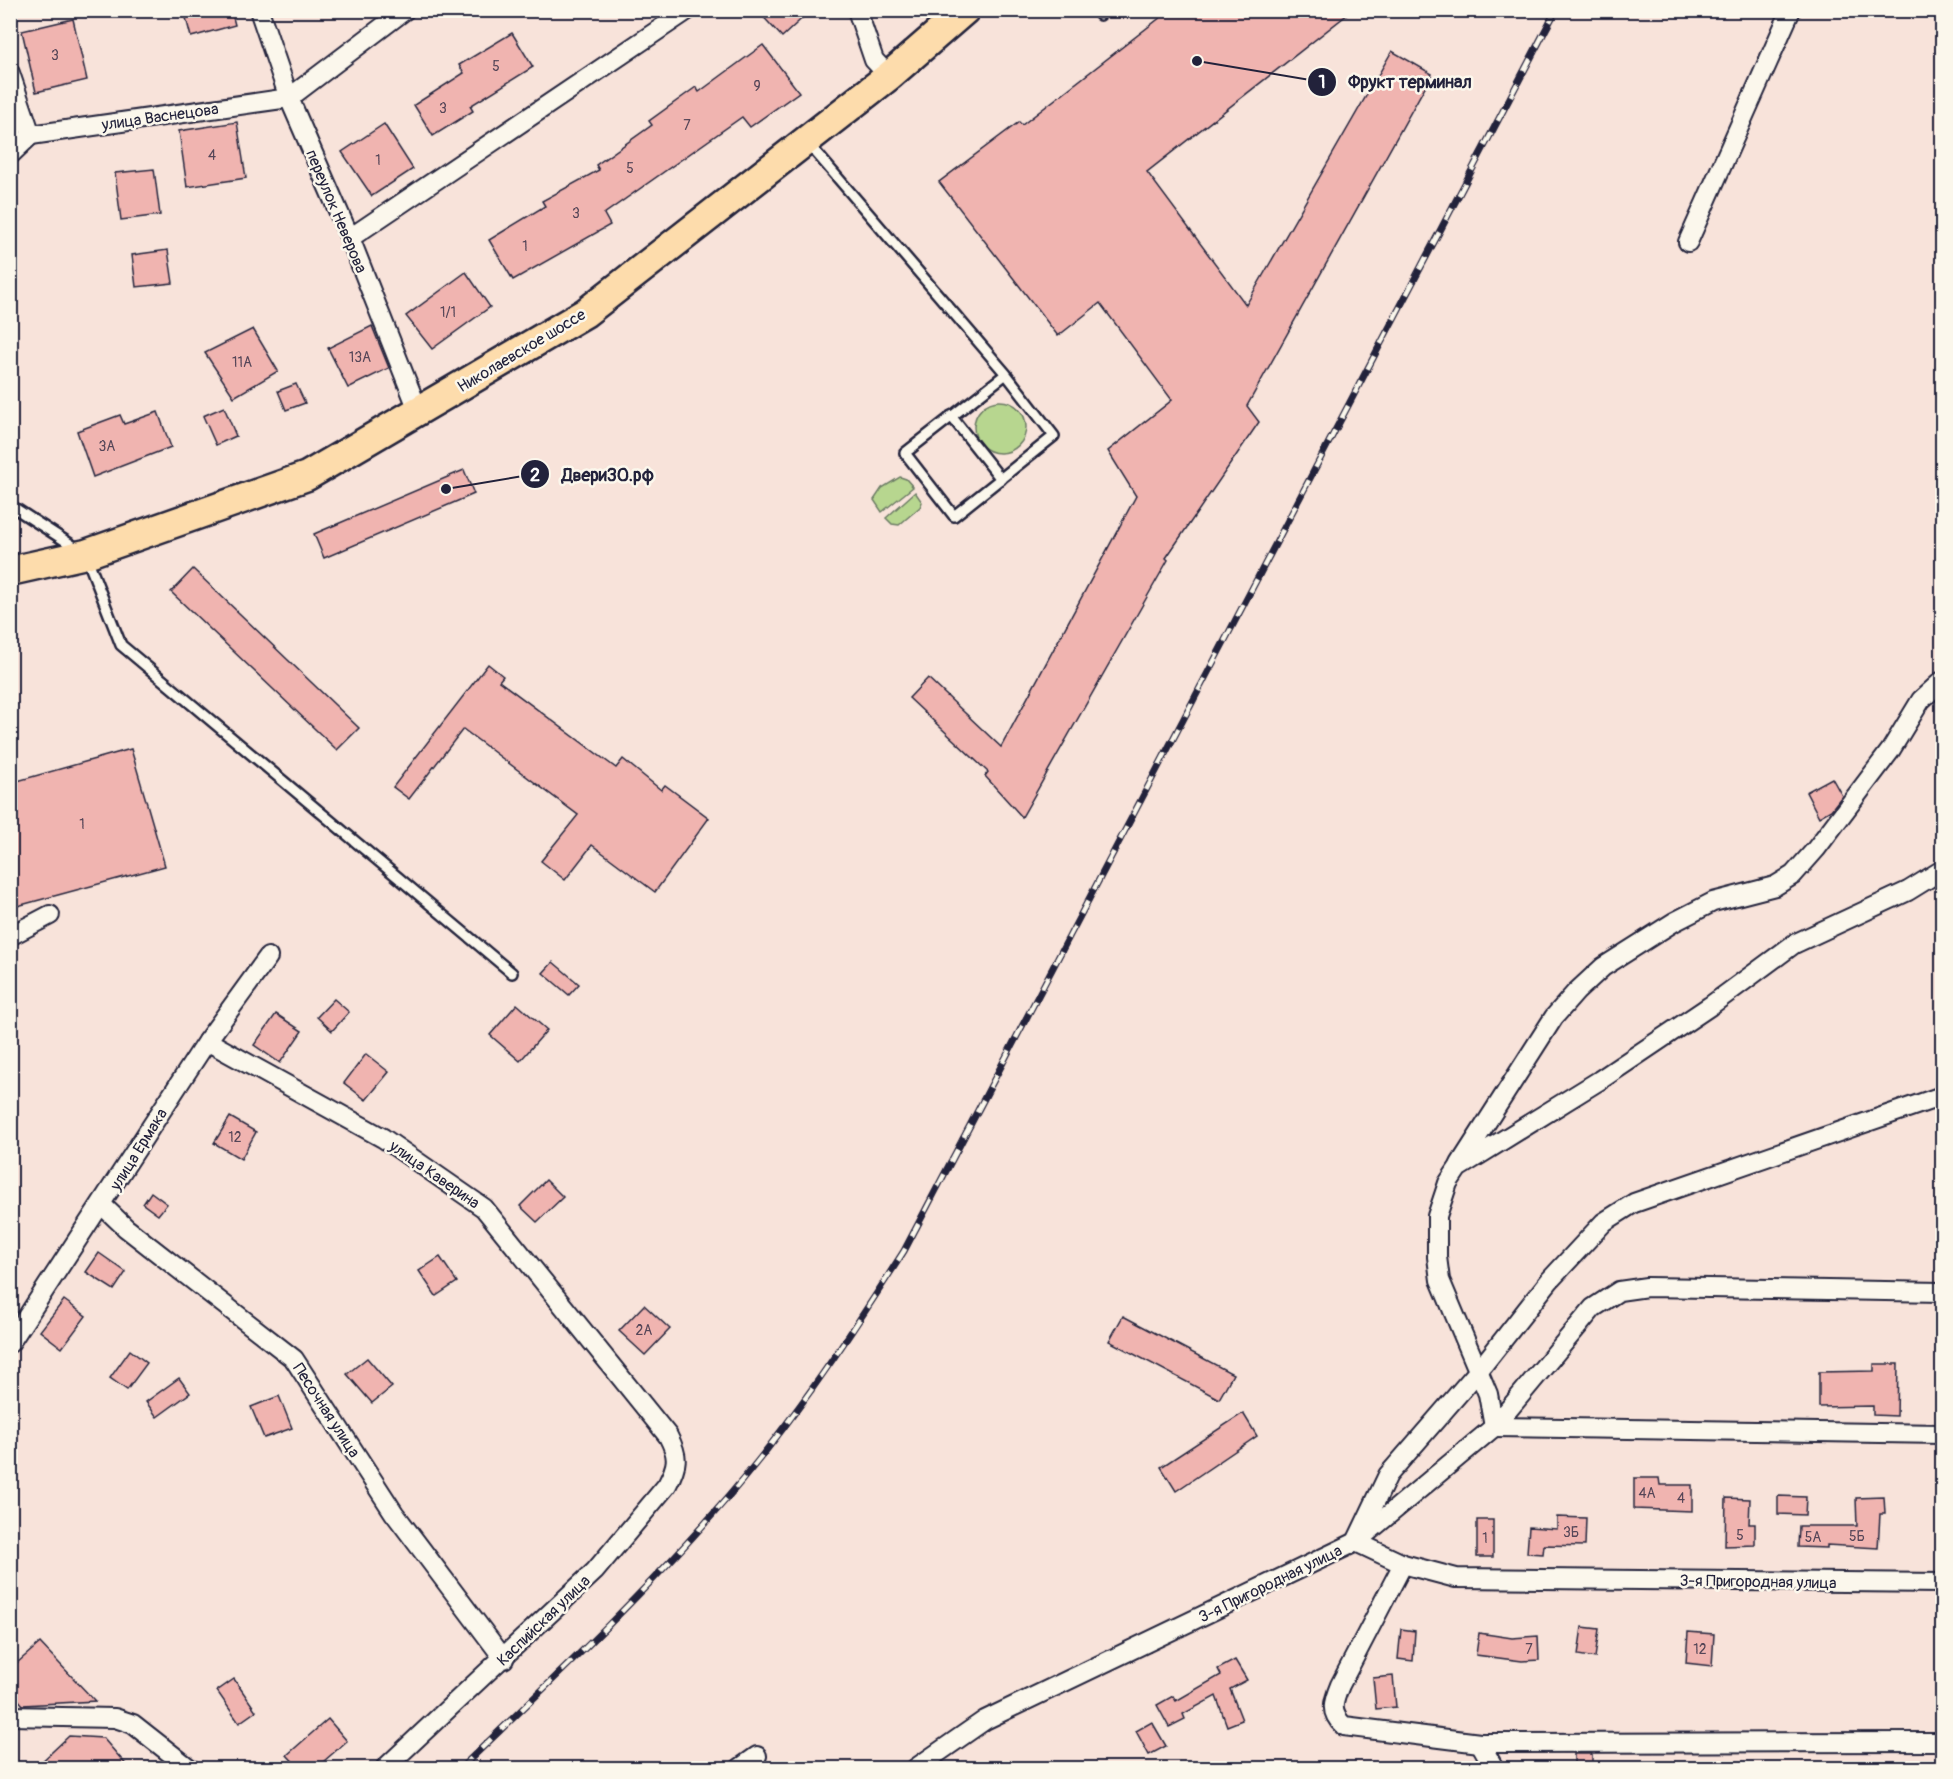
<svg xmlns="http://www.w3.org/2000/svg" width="1953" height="1779" font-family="Pangolin,sans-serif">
<rect width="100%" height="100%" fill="#f8e3da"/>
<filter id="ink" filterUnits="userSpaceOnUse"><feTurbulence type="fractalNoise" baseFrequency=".0167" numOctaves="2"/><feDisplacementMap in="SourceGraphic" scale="12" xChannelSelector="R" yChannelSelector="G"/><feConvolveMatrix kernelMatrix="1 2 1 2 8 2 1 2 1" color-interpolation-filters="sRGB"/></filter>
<g filter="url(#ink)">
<g fill="#b7d68f" stroke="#6c7c65" stroke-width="1.5">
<circle cx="1000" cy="427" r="26"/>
<path d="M900,477L906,479L913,487L882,512L874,500L882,488Z"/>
<path d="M915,492L922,502L920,507L899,525L892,524L886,518Z"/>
</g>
<g fill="#f0b4b0" stroke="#22223b" stroke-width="1.5">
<path d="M184,10H231L235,25L191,37Z"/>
<path d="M757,10H811L782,37Z"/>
<path d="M1170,10H1353L1147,172L1246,305L1392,51L1432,74L1247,406L1259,422L1166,558L1168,560L1022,817L985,776L988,772L909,698L928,678L1001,747L1136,496L1108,451L1172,400L1100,303L1058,336L939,182L1019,122L1022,125Z"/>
<path d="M73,19L87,80L36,92L22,31Z"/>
<path d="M512,33L533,67L470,106L473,111L433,136L414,105L464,73L459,65Z"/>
<path d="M763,45L799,92L750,127L742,117L604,214L610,225L513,280L489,240L545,206L542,201L599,170L596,165L652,125L649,121L696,87L699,92Z"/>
<path d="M237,122L246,178L187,187L179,131Z"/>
<path d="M384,124L413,169L372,196L342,152Z"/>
<path d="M154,169L160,215L121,220L115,173Z"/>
<path d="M168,250L173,283L136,287L132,255Z"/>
<path d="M466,272L490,307L432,349L406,316Z"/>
<path d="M372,326L389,368L348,388L328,348Z"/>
<path d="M253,329L278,371L234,397L205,353Z"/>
<path d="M296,384L305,403L286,410L278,391Z"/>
<path d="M224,407L236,436L216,445L203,416Z"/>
<path d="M158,412L171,447L93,477L77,431L120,415L124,424Z"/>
<path d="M464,470L474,494L324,558L314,534Z"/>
<path d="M193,569L359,728L337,750L171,592Z"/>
<path d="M488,664L503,676L499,681L616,768L623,759L661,790L665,785L709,818L655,892L592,845L565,880L541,861L578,815L463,729L409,799L393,787Z"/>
<path d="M131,749L165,866L10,908V783Z"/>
<path d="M1832,778L1842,796L1831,810L1819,817L1806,792Z"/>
<path d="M553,962L579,984L569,995L543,973Z"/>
<path d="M334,999L349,1012L332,1031L317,1017Z"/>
<path d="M517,1004L547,1030L520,1061L490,1035Z"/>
<path d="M276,1014L302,1031L280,1063L254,1045Z"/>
<path d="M366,1054L389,1072L366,1100L344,1083Z"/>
<path d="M230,1117L256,1132L241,1159L214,1143Z"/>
<path d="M546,1180L563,1197L537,1222L520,1206Z"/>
<path d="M151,1192L167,1204L158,1215L143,1204Z"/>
<path d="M99,1253L126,1272L114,1290L86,1272Z"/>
<path d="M440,1257L457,1282L436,1296L419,1271Z"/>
<path d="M64,1300L86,1316L62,1348L40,1331Z"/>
<path d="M644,1305L670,1329L645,1355L619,1331Z"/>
<path d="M1123,1316L1233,1374L1219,1399L1109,1341Z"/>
<path d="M130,1350L147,1363L127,1390L110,1378Z"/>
<path d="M367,1358L392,1387L372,1403L347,1374Z"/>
<path d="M1874,1364H1898L1897,1416L1873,1415V1406L1819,1407V1372L1874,1371Z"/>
<path d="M179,1378L190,1393L157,1417L146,1402Z"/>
<path d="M279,1396L292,1428L264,1438L251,1407Z"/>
<path d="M1243,1413L1257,1436L1176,1491L1161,1467Z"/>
<path d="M1634,1478H1659L1660,1485H1692V1511L1634,1509Z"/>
<path d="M1778,1496L1806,1497L1805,1515L1778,1514Z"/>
<path d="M1884,1497L1885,1514H1880L1878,1548L1827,1545V1548L1798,1547L1799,1526H1857L1856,1498Z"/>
<path d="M1726,1498L1750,1499L1749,1524H1755V1545L1725,1546Z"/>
<path d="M1557,1517L1586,1518L1585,1546L1544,1545L1543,1554L1527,1553L1529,1527L1557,1529Z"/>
<rect x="1477" y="1520" width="16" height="37"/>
<path d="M1582,1627L1599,1629L1595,1658L1578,1655Z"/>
<path d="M1401,1629L1415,1631L1413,1661L1398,1659Z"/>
<path d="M1688,1632L1714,1634L1712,1666L1686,1663Z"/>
<path d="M1479,1633L1512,1638L1538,1636L1539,1660L1522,1661L1476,1655Z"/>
<path d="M40,1643L95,1701L23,1705L10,1690V1669Z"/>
<path d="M1235,1660L1247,1680L1230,1689L1242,1720L1227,1726L1216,1696L1183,1714L1185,1719L1169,1727L1157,1705L1173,1696L1176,1701L1221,1675L1218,1669Z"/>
<path d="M1393,1676L1396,1707L1376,1709L1373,1678Z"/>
<path d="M234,1679L256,1711L239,1723L217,1691Z"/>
<path d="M328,1719L347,1741L316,1768H299L287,1755Z"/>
<path d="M1152,1722L1166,1746L1149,1755L1136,1731Z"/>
<path d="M69,1736L103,1738L129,1768H35Z"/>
<rect x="1574" y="1754" width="18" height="14"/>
</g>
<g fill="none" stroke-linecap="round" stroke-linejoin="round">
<g stroke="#22223b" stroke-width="14">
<g id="lane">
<path d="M1100,15L1105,10"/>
<path d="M807,142L1006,374L1054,436L954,516L905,453L1006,374"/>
<path d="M951,416L1001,479"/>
<path d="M10,505L78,549"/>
<path d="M87,558L121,645L512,973"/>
</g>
</g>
<g stroke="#22223b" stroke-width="22">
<g id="street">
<path d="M259,10L289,98L350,238L418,410"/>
<path d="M857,10L874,60L889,76"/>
<path d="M10,73L31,135"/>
<path d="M31,135L289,98L405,10"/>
<path d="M10,155L31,135"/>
<path d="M350,238L688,10"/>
<path d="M1688,242L1791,10"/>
<path d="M1942,870L1908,891L1794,944L1710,1006L1600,1080L1458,1168L1448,1183L1437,1216V1257L1440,1280L1488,1394L1494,1427L1942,1434"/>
<path d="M10,936L50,915"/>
<path d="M207,1041L383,1138L484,1208L668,1436C679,1457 678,1464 667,1485L595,1571L385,1768"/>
<path d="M1460,1164L1554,1017L1576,992L1603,967L1674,922L1713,902L1775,886L1793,875L1816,849L1890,751L1921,700L1942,681"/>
<path d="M102,1205L126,1228L294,1359L394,1513L504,1659"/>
<path d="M10,1343L207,1041L268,957"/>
<path d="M1362,1537L1494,1427L1593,1308L1619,1291L1647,1287L1942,1292"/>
<path d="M1356,1542L1388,1475L1480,1369L1550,1280L1604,1222L1634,1203L1942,1096"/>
<path d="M1403,1564L1340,1685C1333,1702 1329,1712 1344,1726L1480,1743"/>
<path d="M10,1716L115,1718L133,1724L189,1768"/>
<path d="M740,1768L757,1756"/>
<path d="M916,1768L985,1720L1356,1542L1403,1564L1456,1578L1942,1583"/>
<path d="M1494,1768L1480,1743L1942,1742"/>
</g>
</g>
<g stroke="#22223b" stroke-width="33">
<path id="primary" d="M10,571L86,554L307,476L585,313L889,76L965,10"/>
</g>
<use href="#lane" stroke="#fbf7ec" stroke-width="9"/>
<use href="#street" stroke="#fbf7ec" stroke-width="18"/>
<use href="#primary" stroke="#fddcac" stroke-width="28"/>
<g stroke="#22223b" stroke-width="7">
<path id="rail" d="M461,1768C547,1685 635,1603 714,1513C786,1432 846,1342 904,1251L1556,10"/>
</g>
<use href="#rail" stroke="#fbf7ec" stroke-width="4.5" stroke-dasharray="14" stroke-linecap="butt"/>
</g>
</g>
<g text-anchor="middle" stroke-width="5" stroke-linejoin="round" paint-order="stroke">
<g font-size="14" fill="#564658">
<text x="55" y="60">3</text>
<text x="496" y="71">5</text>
<text x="757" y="91">9</text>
<text x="443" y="113">3</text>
<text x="687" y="130">7</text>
<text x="212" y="160">4</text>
<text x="378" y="165">1</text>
<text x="630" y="173">5</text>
<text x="576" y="218">3</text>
<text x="525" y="251">1</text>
<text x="448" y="317">1/1</text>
<text x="360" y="362">13А</text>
<text x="242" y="367">11А</text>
<text x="107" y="451">3А</text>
<text x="82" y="829">1</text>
<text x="235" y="1142">12</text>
<text x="644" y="1335">2А</text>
<text x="1647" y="1498">4А</text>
<text x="1681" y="1503">4</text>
<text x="1571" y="1537">3Б</text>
<text x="1740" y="1540">5</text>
<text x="1857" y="1541">5Б</text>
<text x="1813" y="1542">5А</text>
<text x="1485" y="1543">1</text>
<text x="1529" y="1654">7</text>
<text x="1700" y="1654">12</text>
</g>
<g font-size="16" fill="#22223b" stroke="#fbf7ec">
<text transform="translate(160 116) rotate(-8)" y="6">улица Васнецова</text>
<text transform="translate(337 211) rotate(67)" y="6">переулок Неверова</text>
<text transform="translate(521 350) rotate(-31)" y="6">Николаевское шоссе</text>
<text transform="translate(138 1149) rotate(-58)" y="6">улица Ермака</text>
<text transform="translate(435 1174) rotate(35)" y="6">улица Каверина</text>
<text transform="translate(327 1410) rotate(57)" y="6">Песочная улица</text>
<text transform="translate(1758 1581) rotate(1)" y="6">3-я Пригородная улица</text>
<text transform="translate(1270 1583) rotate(-26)" y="6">3-я Пригородная улица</text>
<text transform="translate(543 1620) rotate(-44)" y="6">Каспийская улица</text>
</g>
</g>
<path fill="none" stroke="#22223b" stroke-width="2" d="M1197 61L1322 82M446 489L535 474"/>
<g fill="#22223b" stroke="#fbf7ec" stroke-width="2">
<circle cx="1197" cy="61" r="6"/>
<circle cx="446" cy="489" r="6"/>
<circle cx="1322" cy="82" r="15"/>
<circle cx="535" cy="474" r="15"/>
</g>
<g font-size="18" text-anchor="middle" font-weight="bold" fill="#fff">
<text x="1322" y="88">1</text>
<text x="535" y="481">2</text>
</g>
<g font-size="18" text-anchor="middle" font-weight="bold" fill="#22223b" stroke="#fbf7ec" stroke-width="5" stroke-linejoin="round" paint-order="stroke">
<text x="1410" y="88">Фрукт терминал</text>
<text x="608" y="481">Двери30.рф</text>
</g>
<rect width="1953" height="1779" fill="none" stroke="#fbf7ec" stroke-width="36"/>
<rect x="18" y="18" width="1917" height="1743" fill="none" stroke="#22223b" stroke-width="2" filter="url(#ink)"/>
</svg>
